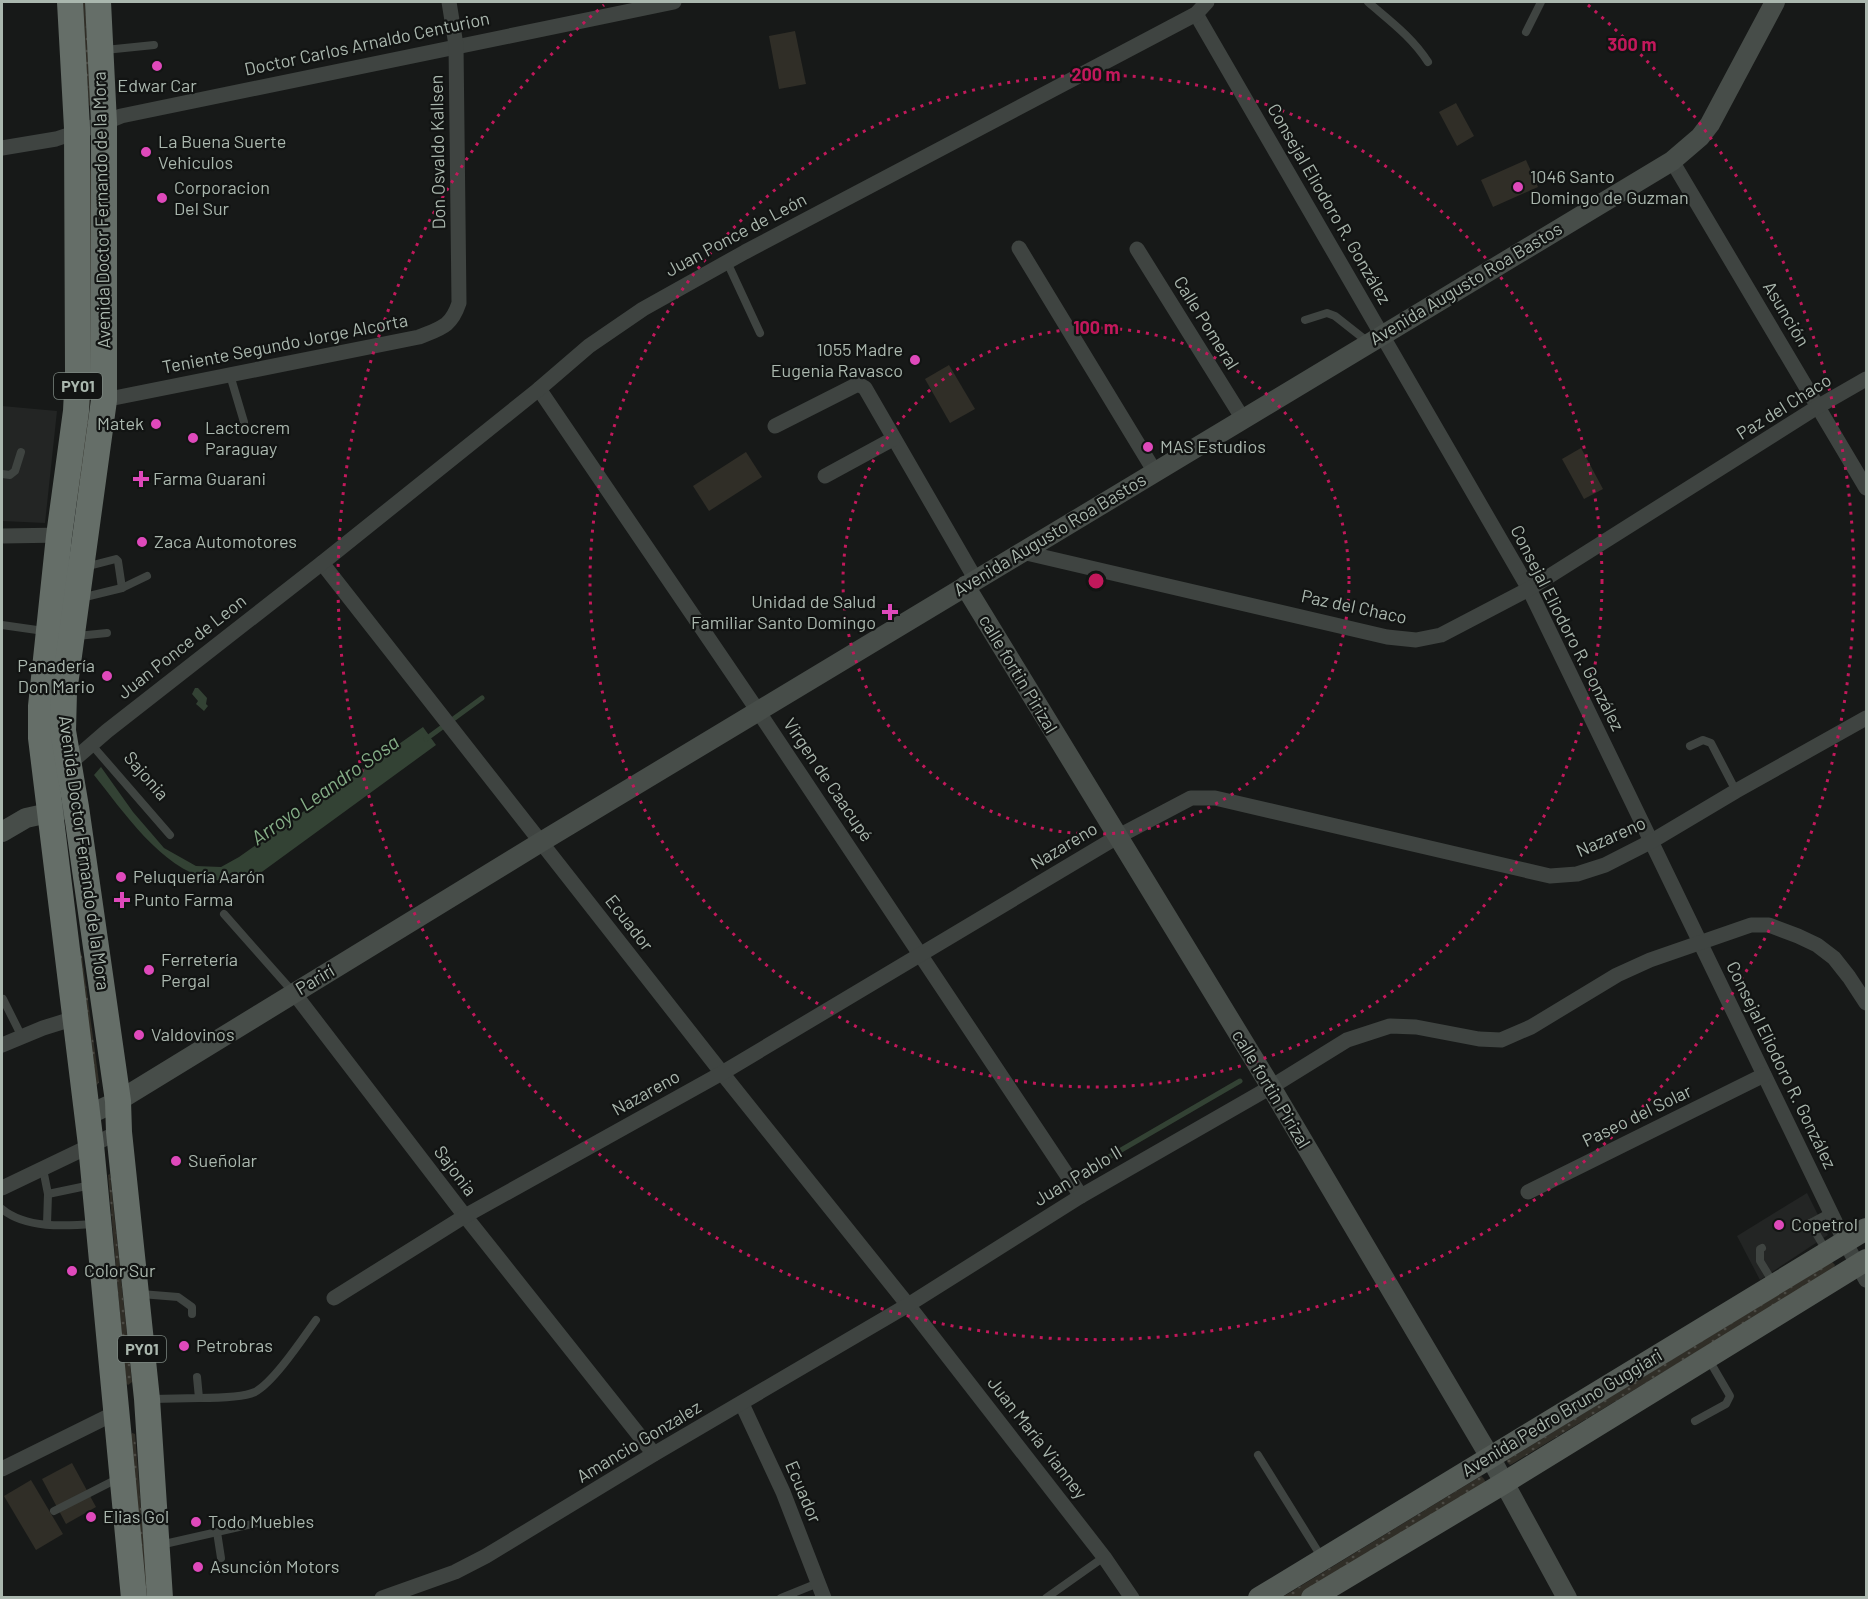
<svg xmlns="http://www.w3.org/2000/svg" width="1868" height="1599" font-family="Barlow,sans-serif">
<defs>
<pattern id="grass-dots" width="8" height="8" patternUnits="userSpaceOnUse" patternTransform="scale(1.5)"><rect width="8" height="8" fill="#302e27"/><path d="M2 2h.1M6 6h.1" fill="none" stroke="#4b4a44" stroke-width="1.8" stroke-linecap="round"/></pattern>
</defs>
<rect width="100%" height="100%" fill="#171918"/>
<g fill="#232524">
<path d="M2,406L57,411L45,523L2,521Z"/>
<path d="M1807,1193L1828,1235L1760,1280L1737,1236Z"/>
</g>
<g fill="url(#grass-dots)">
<path d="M81,2H85L91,104L89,106Z"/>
<path d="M90,169L91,171V384L87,436L77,501H75L88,170Z"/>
<path d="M77,943L82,956L99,1082L97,1085H95Z"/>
<path d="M110,1174L132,1382L128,1385L126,1383L108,1175Z"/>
<path d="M1832,1262L1835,1265L1833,1269L1512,1464L1510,1465L1507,1462V1460Z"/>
<path d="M132,1433L135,1434L148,1597H143L131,1435Z"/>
<path d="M1481,1476L1484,1479L1486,1483L1305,1597L1281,1598Z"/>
</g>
<g fill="#302e27">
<path d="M795,31L806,84L779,89L769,36Z"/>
<path d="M1456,103L1474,136L1457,146L1439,112Z"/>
<path d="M1526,160L1538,187L1493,207L1481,180Z"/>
<path d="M949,365L975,409L950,423L925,379Z"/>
<path d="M1581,448L1603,489L1584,499L1562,459Z"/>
<path d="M746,452L762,477L709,511L693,486Z"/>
<path d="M72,1463L96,1507L66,1524L42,1479Z"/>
<path d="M31,1480L63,1534L36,1550L4,1496Z"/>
</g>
<g fill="#334234">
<path d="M195,688H198L207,698L206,704L208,706L204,711L196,704L198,701L192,694Z"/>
<path d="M423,727L436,745L259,874C243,877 225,883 209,879C161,868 123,811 94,775L101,767L133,812L164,848L196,866L221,867L239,857Z"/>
</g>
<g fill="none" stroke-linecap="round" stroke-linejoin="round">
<g stroke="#334234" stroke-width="5">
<path d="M426,739L482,698"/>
<path d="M1085,1171L1240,1081"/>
</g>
<g stroke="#3f4441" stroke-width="8">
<path d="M1368,2C1390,21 1412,37 1428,62"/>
<path d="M1526,32L1541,2"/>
<path d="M105,50L154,45"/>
<path d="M727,262L760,333"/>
<path d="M1305,320L1327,313L1335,316L1368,342"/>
<path d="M230,375L244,422"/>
<path d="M2,474L10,475L15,471L21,452"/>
<path d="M85,567L116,559L118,561L122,588"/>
<path d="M81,598L122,588L147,576"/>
<path d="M2,625L44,631"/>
<path d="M77,636L107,633"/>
<path d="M91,744L170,835"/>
<path d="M1690,746L1703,740L1711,743L1736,791"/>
<path d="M224,914L293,992"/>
<path d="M3,999L22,1037"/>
<path d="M43,1169L48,1194L47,1224"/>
<path d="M48,1194L91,1185"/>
<path d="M2,1209C26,1229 66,1226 96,1224"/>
<path d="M1810,1223L1827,1252"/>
<path d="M1803,1227L1831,1212"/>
<path d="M1762,1248L1760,1249V1261L1774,1284"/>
<path d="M141,1294L178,1297L192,1307V1314"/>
<path d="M199,1398C213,1398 242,1398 255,1392C274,1382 303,1338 316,1320"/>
<path d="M152,1399L199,1398L197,1377"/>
<path d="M1695,1421L1726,1404L1730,1396L1709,1360"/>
<path d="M1258,1455L1322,1558"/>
<path d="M54,1511L113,1481L118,1480"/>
<path d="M217,1532L221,1558"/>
<path d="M160,1545L261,1522"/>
<path d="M781,1598L818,1583"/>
<path d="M1046,1598L1104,1557"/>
</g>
<g stroke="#3f4441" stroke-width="15">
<path d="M1196,14L1529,589L1845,1242L1866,1280"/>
<path d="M2,148L56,139L104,123L121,116L674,2"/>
<path d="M1672,161L1866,488"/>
<path d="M1019,248L1155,472"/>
<path d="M1137,249L1243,419"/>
<path d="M539,389L758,711L1081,1196"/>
<path d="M104,400L419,337C441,328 451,327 459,303L456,45L449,2"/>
<path d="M775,426L858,384L865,388L976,580"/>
<path d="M825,476L893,439"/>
<path d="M2,536L64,535"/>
<path d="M1022,552L1387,637L1416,640L1441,635L1529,589L1819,406L1866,379"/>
<path d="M322,563L722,1073L908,1305L1104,1557L1132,1598"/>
<path d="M65,765L69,764L107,731L322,563L539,389L589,346L643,309L745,252L1196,14L1207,2"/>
<path d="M294,993L465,1216L654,1454"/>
<path d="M2,1045L43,1028L75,1018"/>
<path d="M2,1188L119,1132"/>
<path d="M1528,1192L1764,1075"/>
<path d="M334,1298L465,1216L722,1073L1117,837L1191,798H1215L1550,876L1577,874L1605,865L1652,841L1736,791L1866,718"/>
<path d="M742,1404L783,1492L824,1598"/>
<path d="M2,1469L117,1412"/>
<path d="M382,1598L455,1572L486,1556L654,1454L908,1305L1081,1196L1271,1087L1347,1040L1390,1026L1416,1027L1479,1039L1501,1040L1531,1027L1617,975L1650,960L1751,925H1769L1798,936L1817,945L1834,958L1849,977L1866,1003"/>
</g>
<g stroke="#474d49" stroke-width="20">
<path d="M965,586L1271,1087L1490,1457L1567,1598"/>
<path d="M2,832L26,818L62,810"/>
<path d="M88,1115L118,1101L541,842L1672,161L1700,137L1710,124L1775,2"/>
</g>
<g stroke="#555c57" stroke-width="22">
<path d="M1259,1598L1866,1229"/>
<path d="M1312,1598L1504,1483L1866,1260"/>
</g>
<g stroke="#656e68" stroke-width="26">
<path d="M70,2L77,128L78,372L76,411L59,536L41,706V738L91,1145L134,1598"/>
<path d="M98,2L104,123V400L64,692L63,731L76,807L118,1101L119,1132L147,1399L160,1598"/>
</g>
</g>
<g fill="none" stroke="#c2185b" stroke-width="3" stroke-dasharray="3 6">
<circle cx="1096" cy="581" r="253"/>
<circle cx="1096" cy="581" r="506"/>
<path d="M1588 5A758 758 0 1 1 604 5"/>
</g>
<g fill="#df49bb" stroke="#121413" stroke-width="2">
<circle cx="157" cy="66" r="6"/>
<circle cx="146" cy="152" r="6"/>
<circle cx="1518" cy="187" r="6"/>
<circle cx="162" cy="198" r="6"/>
<circle cx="915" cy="360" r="6"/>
<circle cx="156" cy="424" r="6"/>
<circle cx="193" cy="438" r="6"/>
<circle cx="1148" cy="447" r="6"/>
<path d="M138 470h6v6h6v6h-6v6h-6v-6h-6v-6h6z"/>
<circle cx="142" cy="542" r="6"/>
<path d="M887 603h6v6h6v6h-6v6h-6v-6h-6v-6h6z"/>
<circle cx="107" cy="676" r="6"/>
<circle cx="121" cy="877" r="6"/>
<path d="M119 891h6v6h6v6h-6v6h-6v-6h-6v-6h6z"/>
<circle cx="149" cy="970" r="6"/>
<circle cx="139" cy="1035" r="6"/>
<circle cx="176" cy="1161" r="6"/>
<circle cx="1779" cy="1225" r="6"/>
<circle cx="72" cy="1271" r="6"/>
<circle cx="184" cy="1346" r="6"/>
<circle cx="91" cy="1517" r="6"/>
<circle cx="196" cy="1522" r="6"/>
<circle cx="198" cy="1567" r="6"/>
</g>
<g text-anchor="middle" stroke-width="4.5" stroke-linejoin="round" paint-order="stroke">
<g fill="#121413" stroke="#7c8680" stroke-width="1.5">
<rect x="54" y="373" width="48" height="26" rx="4.5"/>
<rect x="118" y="1336" width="48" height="26" rx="4.5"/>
</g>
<g font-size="16" font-weight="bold" fill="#aab7ae">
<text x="78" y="392">PY01</text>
<text x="142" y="1355">PY01</text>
</g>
<g font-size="18" fill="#aab7ae" stroke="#121413">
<text transform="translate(367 44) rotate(-12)" y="6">Doctor Carlos Arnaldo Centurion</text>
<text transform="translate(438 152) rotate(-91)" y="6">Don Osvaldo Kallsen</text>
<text transform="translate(1329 204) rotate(60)" y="6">Consejal Eliodoro R. González</text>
<text transform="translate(102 210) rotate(-91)" y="6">Avenida Doctor Fernando de la Mora</text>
<text transform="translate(736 235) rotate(-28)" y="6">Juan Ponce de León</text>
<text transform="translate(1466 284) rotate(-31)" y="6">Avenida Augusto Roa Bastos</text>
<text transform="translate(1786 314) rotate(59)" y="6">Asunción</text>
<text transform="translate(1206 323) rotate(58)" y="6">Calle Pomeral</text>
<text transform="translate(285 344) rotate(-11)" y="6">Teniente Segundo Jorge Alcorta</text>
<text transform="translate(1784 407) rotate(-32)" y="6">Paz del Chaco</text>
<text transform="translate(1050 535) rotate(-31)" y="6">Avenida Augusto Roa Bastos</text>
<text transform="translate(1354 607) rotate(12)" y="6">Paz del Chaco</text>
<text transform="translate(1567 628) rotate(63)" y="6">Consejal Eliodoro R. González</text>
<text transform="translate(182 647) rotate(-38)" y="6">Juan Ponce de Leon</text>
<text transform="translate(1018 674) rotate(59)" y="6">calle fortin Pirizal</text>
<text transform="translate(146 776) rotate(49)" y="6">Sajonia</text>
<text transform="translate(828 780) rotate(56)" y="6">Virgen de Caacupé</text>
<text transform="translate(1611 837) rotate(-24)" y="6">Nazareno</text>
<text transform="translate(1064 846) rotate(-31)" y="6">Nazareno</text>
<text transform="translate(84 853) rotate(82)" y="6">Avenida Doctor Fernando de la Mora</text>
<text transform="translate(629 923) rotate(52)" y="6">Ecuador</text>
<text transform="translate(315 980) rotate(-31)" y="6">Parirí</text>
<text transform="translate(1781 1065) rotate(64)" y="6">Consejal Eliodoro R. González</text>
<text transform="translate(1271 1089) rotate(59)" y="6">calle fortin Pirizal</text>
<text transform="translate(646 1093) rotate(-29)" y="6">Nazareno</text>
<text transform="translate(1637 1116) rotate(-26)" y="6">Paseo del Solar</text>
<text transform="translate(455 1171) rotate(53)" y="6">Sajonia</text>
<text transform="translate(1078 1176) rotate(-31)" y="6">Juan Pablo II</text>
<text transform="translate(1562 1413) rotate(-31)" y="6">Avenida Pedro Bruno Guggiari</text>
<text transform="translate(1037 1438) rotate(52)" y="6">Juan María Vianney</text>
<text transform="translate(639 1442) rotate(-31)" y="6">Amancio Gonzalez</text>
<text transform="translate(803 1492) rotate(67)" y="6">Ecuador</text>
</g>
<g font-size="18" fill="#aab7ae" stroke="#121413" text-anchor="start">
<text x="157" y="92" text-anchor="middle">Edwar Car</text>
<text x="158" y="148">La Buena Suerte<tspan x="158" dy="21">Vehiculos</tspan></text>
<text x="1530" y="183">1046 Santo<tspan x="1530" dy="21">Domingo de Guzman</tspan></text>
<text x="174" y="194">Corporacion<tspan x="174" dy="21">Del Sur</tspan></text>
<text x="903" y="356" text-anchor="end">1055 Madre<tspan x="903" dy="21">Eugenia Ravasco</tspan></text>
<text x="144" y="430" text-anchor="end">Matek</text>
<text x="205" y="434">Lactocrem<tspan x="205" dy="21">Paraguay</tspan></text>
<text x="1160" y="453">MAS Estudios</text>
<text x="153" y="485">Farma Guarani</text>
<text x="154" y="548">Zaca Automotores</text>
<text x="876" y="608" text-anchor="end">Unidad de Salud<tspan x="876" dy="21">Familiar Santo Domingo</tspan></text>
<text x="95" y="672" text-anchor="end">Panadería<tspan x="95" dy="21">Don Mario</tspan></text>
<text x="133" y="883">Peluquería Aarón</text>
<text x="134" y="906">Punto Farma</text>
<text x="161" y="966">Ferretería<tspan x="161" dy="21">Pergal</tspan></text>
<text x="151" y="1041">Valdovinos</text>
<text x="188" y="1167">Sueñolar</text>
<text x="1791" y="1231">Copetrol</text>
<text x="84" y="1277">Color Sur</text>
<text x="196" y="1352">Petrobras</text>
<text x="103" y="1523">Elias Gol</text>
<text x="208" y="1528">Todo Muebles</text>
<text x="210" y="1573">Asunción Motors</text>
</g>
<g font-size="20" font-style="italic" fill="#85ae87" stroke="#121413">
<text transform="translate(325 790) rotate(-35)" y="7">Arroyo Leandro Sosa</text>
</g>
</g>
<circle cx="1096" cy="581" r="9" fill="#c2185b" stroke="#121413" stroke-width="3"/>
<g font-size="18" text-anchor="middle" font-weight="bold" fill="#c2185b" stroke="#121413" stroke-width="4.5" stroke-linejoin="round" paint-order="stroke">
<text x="1632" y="51">300 m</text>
<text x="1096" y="81">200 m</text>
<text x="1096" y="334">100 m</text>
</g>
<rect width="1868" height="1599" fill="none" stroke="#aab7ae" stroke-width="6"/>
</svg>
